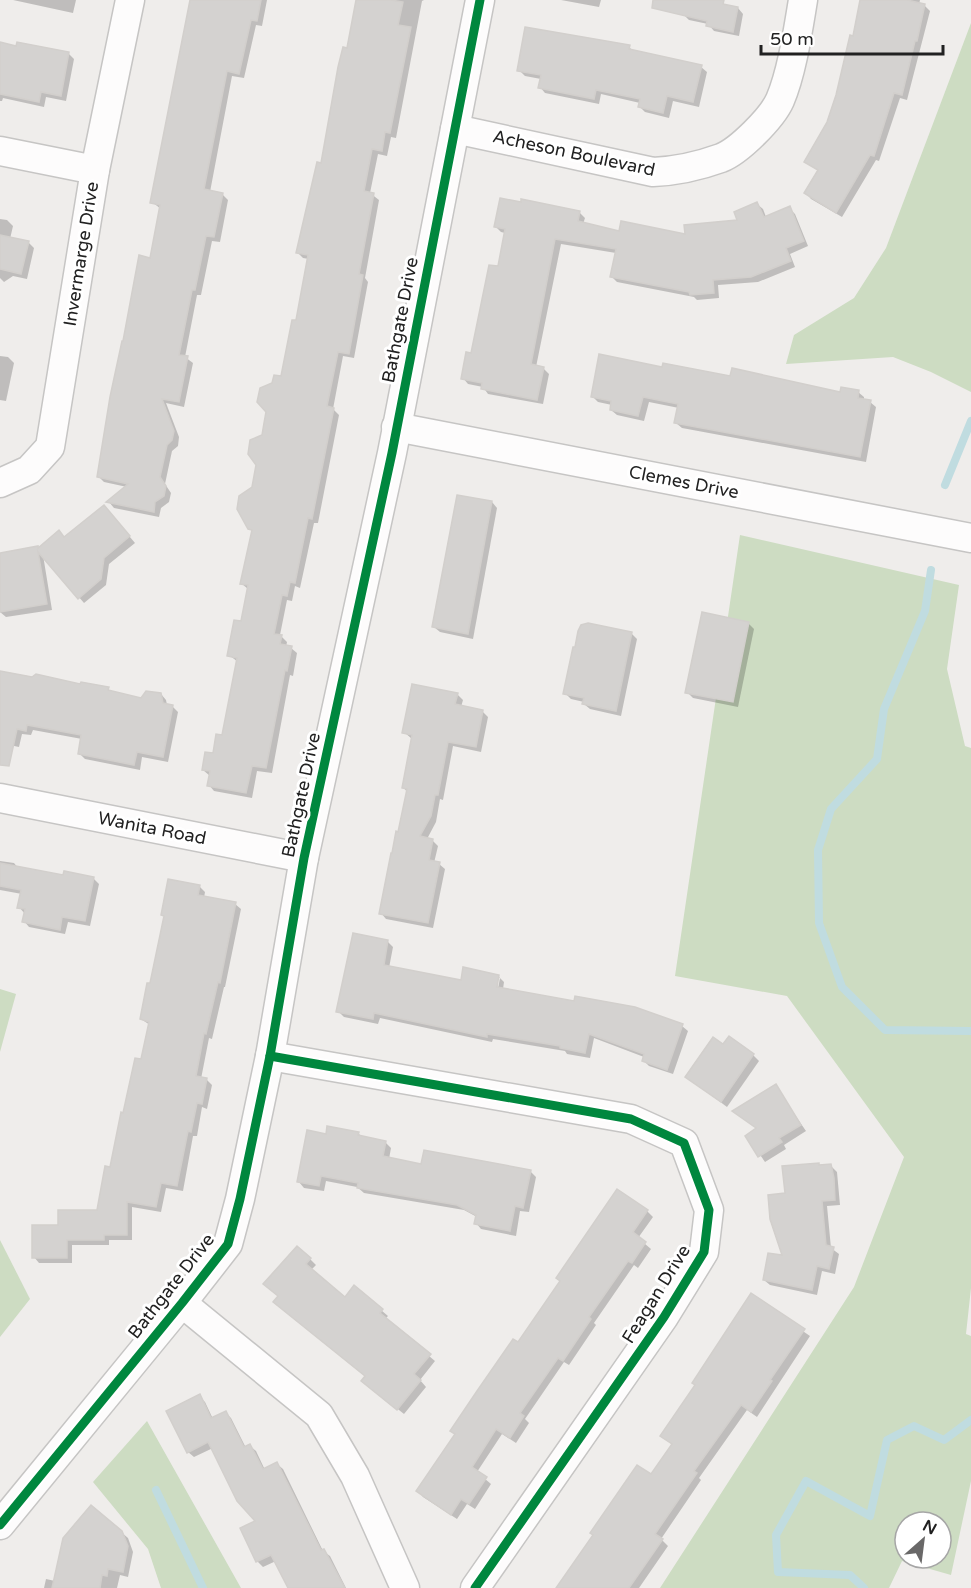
<svg xmlns="http://www.w3.org/2000/svg" width="971" height="1588" font-family="'Varela Round',sans-serif">
<rect width="100%" height="100%" fill="#efedeb"/>
<g fill="#cddcc2" fill-rule="evenodd">
<path d="M971,23V392L931,372L893,357L786,364L794,335L854,298L886,248Z"/>
<path d="M740,535L959,585L947,669L965,746L971,748V1288L966,1334L971,1336V1481L951,1575L902,1561L889,1588H660L854,1287L904,1157L787,996L675,976ZM905,1522H941V1558H905Z"/>
<path d="M0,989L16,994L0,1052Z"/>
<path d="M0,1240L30,1299L0,1337Z"/>
<path d="M147,1421L241,1588H161L148,1549L93,1482Z"/>
</g>
<g fill="#0003" fill-rule="evenodd">
<path d="M13,0H76L73,13Z"/>
<path d="M192,0H267L262,26L256,25L244,78L232,76L210,192L222,194L228,200L220,242L212,241L201,295H197L185,357L193,363L184,407L166,403L179,437L178,446L172,451L165,484L171,493L169,502L161,508L159,517L114,508L109,502L127,487L104,482L98,476L151,259L161,209L152,202Z"/>
<path d="M357,0H424L422,1L396,138L391,137L387,156L378,154L370,193L379,200L365,278L368,282L354,358L343,356L333,409L339,415L318,523H314L300,588L295,586L292,601L287,600L280,635L287,642L286,647L291,648L297,653L293,676L290,675L272,773L257,771L252,798L214,791L209,785L210,776L203,770L214,755L223,737L238,662L229,655L242,623L248,589L242,584L253,532L249,528L253,488L263,436L282,378L297,322L309,259L303,258L298,253L322,165Z"/>
<path d="M561,0H601L599,7Z"/>
<path d="M687,0H698L738,8L743,14L739,36L714,31L708,24L689,20L683,14Z"/>
<path d="M862,0H920L919,4L924,5L930,11L907,100L900,98L879,161L876,160L842,217L811,199L806,193L818,171L806,161L829,123L854,37Z"/>
<path d="M0,44L68,53L74,59L66,101L46,97L44,107L3,98L2,101H0Z"/>
<path d="M629,47L633,51L701,67L707,72L699,107L673,101L669,118L645,112L640,107V103L601,94L599,104L545,93L540,87L541,79L525,76L519,70Z"/>
<path d="M757,204L763,209L766,217L789,208L795,214L808,246L790,254L795,267L758,282L718,285L719,298L697,300L694,297L617,282L612,277L616,253L561,244L536,367L543,368L549,374L543,404L488,394L483,387L468,384L463,378L473,355L499,268L505,233L501,232L496,227L579,212L585,218L583,224L621,232L686,236L740,222Z"/>
<path d="M0,219L7,220L13,226L10,239L28,242L34,248L27,279L13,276L4,282L0,278Z"/>
<path d="M0,356L8,357L14,363L6,401L0,400Z"/>
<path d="M664,368L841,394L858,392L864,397V400L870,402L876,407L866,462L682,428L676,423L679,408L649,402L644,421L617,415L611,410L612,405L598,402L592,396Z"/>
<path d="M492,502L497,508L473,639L440,632L434,627Z"/>
<path d="M109,512L135,543L109,564L106,585L84,603L43,555L52,610L6,617L0,612V554L39,550L65,539Z"/>
<path d="M748,623L754,629L738,707L693,698L687,692Z"/>
<path d="M631,633L637,639L621,716L590,709L584,704V702L571,699L565,693Z"/>
<path d="M0,671L82,686L108,689L112,693L141,699L161,694L166,700L167,705L172,706L178,712L168,762L142,757L140,770L85,759L79,753L82,739L33,730L31,735L22,734L19,747L0,743Z"/>
<path d="M457,694L463,700L461,707L482,711L488,717L481,752L453,746L443,800L440,799L436,822L427,839L432,840L438,846L434,863L439,864L445,869L433,928L386,919L381,913L407,792L404,788L412,739L404,732Z"/>
<path d="M0,861L14,863L18,868L64,877L93,878L99,884L90,926L68,922L65,934L29,927L24,921L25,914L19,907L22,894L0,890Z"/>
<path d="M200,887L205,892L204,898L235,904L241,909L225,987H224L212,1039L209,1038L201,1079H206L212,1085L207,1109L202,1107L197,1136H193L183,1191L166,1188L161,1212L132,1207V1240H109V1245H72V1263H39L34,1257L60,1227L98,1211L111,1169L124,1114L143,1061L150,1025L141,1019L151,985L165,917L163,915Z"/>
<path d="M388,942L393,947L389,968L462,981L498,976L504,982L503,989L682,1026L688,1031L673,1074L649,1066L643,1060L644,1057L594,1038L590,1058L567,1054L565,1051L493,1039L492,1042L380,1018L378,1024L344,1017L338,1011ZM497,978H500L497,994Z"/>
<path d="M753,1055L759,1061L727,1107L687,1077Z"/>
<path d="M775,1086L806,1131L784,1145L786,1149L765,1162L747,1136L758,1129Z"/>
<path d="M358,1133L363,1138L385,1142L391,1148L389,1159L422,1165L530,1171L536,1177L529,1212L520,1211L516,1236L481,1229L476,1223L477,1217L464,1210L364,1193L357,1187L326,1181L324,1191L304,1188L299,1182L327,1135Z"/>
<path d="M819,1164L821,1167L831,1166L837,1172L840,1205L827,1206L831,1248L839,1254L835,1274L822,1271L817,1295L770,1285L764,1280L784,1257L786,1195Z"/>
<path d="M647,1211L653,1217L638,1238L651,1249L638,1268L634,1265L594,1323L596,1325L569,1365L564,1362L525,1419L529,1423L516,1443L502,1434L477,1472L491,1484L475,1509L467,1504L457,1519L423,1497L418,1491L518,1344Z"/>
<path d="M310,1259L316,1265L311,1270L345,1300L355,1288L388,1316L385,1319L435,1361L420,1380L426,1387L404,1414L369,1386L366,1377L275,1302Z"/>
<path d="M752,1296L810,1336L757,1417L747,1410L699,1478L701,1480L661,1539L668,1546L639,1588H558L651,1476L673,1445L668,1441L697,1386Z"/>
<path d="M199,1396L205,1402L213,1419L226,1413L231,1418L246,1448L250,1446L256,1451L265,1470L277,1464L283,1469L323,1551L330,1556L346,1588H289L276,1561L263,1567L258,1562L242,1529L258,1521L213,1448L194,1457L188,1452Z"/>
<path d="M121,1532L128,1538L133,1552L128,1577L120,1575L117,1588H44L46,1579L55,1581Z"/>
</g>
<g fill="none" stroke-linecap="round" stroke-linejoin="round">
<g stroke="#c0dce0" stroke-width="8">
<path d="M945,485L971,421"/>
<path d="M931,570L925,611L884,709L877,759L831,809L818,850L819,923L842,987L885,1030L971,1031"/>
<path d="M156,1490L203,1588"/>
<path d="M864,1588L850,1575L778,1572L776,1535L806,1481L870,1516L887,1440L914,1426L944,1440L971,1420"/>
</g>
</g>
<g fill="#d4d2d0" stroke="#d2cfcc" stroke-width="1.5">
<path d="M190,0H261L257,21L251,20L239,74L227,71L204,189L223,193L214,237L206,236L195,290H192L179,355L188,356L179,402L162,399L174,431L172,440L167,445L160,477L166,486L164,496L155,502L154,512L106,502L128,484L97,477L110,397L122,341H123L139,255L150,258L160,205L150,203Z"/>
<path d="M356,0H391L403,2L398,25L411,27L390,133L385,132L382,151L372,149L364,191L374,193L359,274L363,275L349,354L338,352L327,406L334,408L312,519L308,518L295,583L290,582L287,596L282,595L274,634L282,635L280,644L292,646L287,671L285,670L266,768L252,766L246,793L207,786L210,771L202,770L205,752L213,753L216,734L222,735L237,658L227,656L234,620L241,621L248,585L240,584L252,530L248,529L237,509L239,496L252,487L256,465L248,454L250,440L262,435L264,423L266,412L257,402L260,388L272,383L274,375L281,376L292,320H296L308,255L296,253L317,162L321,163L338,67L343,47L347,48Z"/>
<path d="M653,0H724L723,4L738,7L733,32L706,26L707,21L652,8Z"/>
<path d="M860,0H907L925,4L917,41H915L902,95L894,93L874,156L870,155L836,213L804,193L818,170L804,162L827,122L836,95L850,35L853,36Z"/>
<path d="M525,27L630,45L629,49L702,65L693,102L667,96L663,113L638,107L640,99L596,90L594,99L538,88L541,75L517,71Z"/>
<path d="M0,42L16,46L17,42L69,52L61,96L41,92L39,102L0,94Z"/>
<path d="M500,198L521,202V199L580,211L578,221L619,231L621,221L685,234L684,225L737,220L734,212L757,202L764,217L790,206L804,241L786,248L791,261L751,277L713,280L714,293L690,295L689,292L610,277L616,249L555,239L531,364L544,367L537,400L481,389L482,383L461,379L466,352L471,353L489,265L498,266L505,229L494,227Z"/>
<path d="M0,235L29,241L21,274L0,269Z"/>
<path d="M599,354L662,367L663,363L730,376L732,368L840,392L841,387L859,390L858,398L871,400L860,457L674,423L678,404L643,397L638,416L610,410L611,401L591,397Z"/>
<path d="M457,495L492,501L468,634L432,627Z"/>
<path d="M104,505L130,536L104,558L101,579L78,599L38,552L47,604L0,612V553L38,546V548L59,530L64,537Z"/>
<path d="M702,612L749,622L733,702L685,693Z"/>
<path d="M588,623L632,632L616,711L582,704L584,698L563,694L573,647H575L578,631L581,625Z"/>
<path d="M0,671L32,677L36,674L80,684L81,682L109,687L108,690L141,698L146,691L161,693L163,703L173,705L163,757L137,752L134,765L78,754L81,735L27,725L26,731L17,729L9,766L0,765Z"/>
<path d="M412,684L458,693L455,704L483,710L476,747L448,742L438,795H435L431,816L420,836L433,839L429,860L440,862L428,923L379,914L391,853H392L396,831L398,832L407,789L402,788L412,735L402,733Z"/>
<path d="M0,863L63,875L64,871L94,877L85,921L62,917L60,930L22,922L25,909L17,908L21,890L0,886Z"/>
<path d="M168,879L200,885L198,895L236,902L220,983L218,982L206,1034L204,1033L196,1076L207,1078L202,1104L197,1103L191,1132L188,1131L177,1186L161,1183L156,1207L127,1202V1235H104V1240H67V1258H32V1225H58V1210H97L105,1166L110,1167L121,1112L123,1113L135,1058L141,1059L149,1022L140,1019L147,983H150L164,916L161,915Z"/>
<path d="M353,933L388,940L384,965L461,980L463,967L499,975L497,987L574,1001L575,996L635,1007L683,1024L667,1070L642,1061L644,1054L589,1034L585,1053L560,1048V1046L487,1034V1037L374,1013L373,1019L336,1012Z"/>
<path d="M729,1036L754,1054L721,1102L685,1077L713,1037L723,1044Z"/>
<path d="M776,1084L801,1125L779,1138L782,1142L758,1157L745,1136L756,1128L732,1111Z"/>
<path d="M327,1126L359,1132L358,1135L386,1141L383,1156L421,1164L424,1150L531,1170L523,1208L515,1206L510,1231L474,1224L476,1215L457,1205L357,1188L358,1183L321,1176L319,1186L297,1182L307,1130L326,1134Z"/>
<path d="M819,1163V1165L831,1164L834,1178L835,1200L822,1201L826,1245L834,1247L829,1269L817,1266L812,1290L763,1280L768,1253L782,1255L770,1219L768,1195L785,1193L782,1166Z"/>
<path d="M617,1189L648,1210L633,1232L646,1242L632,1263L628,1261L589,1317L591,1319L563,1361L558,1358L520,1413L524,1416L510,1438L496,1429L472,1467L487,1477L469,1504L461,1499L451,1515L416,1491L455,1434L450,1431L477,1391L513,1339L518,1342L560,1281L556,1278Z"/>
<path d="M297,1246L311,1258L306,1264L345,1297L354,1285L383,1309L380,1313L431,1354L414,1374L421,1380L397,1410L361,1381L365,1376L273,1302L278,1296L263,1284Z"/>
<path d="M751,1293L805,1329L770,1380L772,1381L751,1412L741,1405L694,1471L697,1473L655,1534L663,1539L629,1588H556L593,1535L590,1533L637,1465L651,1474L672,1444L660,1436L695,1385L692,1383Z"/>
<path d="M200,1394L211,1418L226,1411L244,1447L250,1444L263,1469L277,1462L321,1550L324,1549L345,1588H288L271,1555L256,1562L240,1528L255,1521L237,1501L208,1442L187,1453L166,1411Z"/>
<path d="M91,1505L122,1531L128,1546L123,1572L108,1569L107,1576L102,1575L100,1588H52L63,1538Z"/>
</g>
<g fill="none" stroke-linecap="round" stroke-linejoin="round">
<g stroke="#c6c5c4" stroke-width="31">
<g id="minor">
<path d="M455,129L653,172C676,171 699,166 721,158C739,151 772,118 780,100C792,72 798,30 803,0"/>
<path d="M0,151L95,170"/>
<path d="M396,427L971,538"/>
<path d="M0,483L29,470L50,447L95,170L130,0"/>
<path d="M0,798L304,858"/>
<path d="M270,1056L631,1119L684,1143L709,1210L704,1252L664,1317L475,1588"/>
<path d="M182,1303L319,1415L355,1476L405,1588"/>
<path d="M0,1525L182,1303L228,1244L240,1199L270,1056L304,858L392,453L480,0"/>
</g>
</g>
<use href="#minor" stroke="#fdfcfc" stroke-width="28"/>
<g stroke="#fff" stroke-width="13">
<g id="cycleway">
<path d="M270,1056L631,1119L684,1143L709,1210L704,1252L664,1317L475,1588"/>
<path d="M0,1525L182,1303L228,1244L240,1199L270,1056L304,858L392,453L480,0"/>
</g>
</g>
<use href="#cycleway" stroke="#00873e" stroke-width="9"/>
</g>
<g text-anchor="middle" stroke-width="6" stroke-linejoin="round" paint-order="stroke">
<g font-size="18" fill="#212121" stroke="#fff">
<text transform="translate(574 153) rotate(12)" y="6">Acheson Boulevard</text>
<text transform="translate(81 254) rotate(-81)" y="6">Invermarge Drive</text>
<text transform="translate(400 320) rotate(-79)" y="6">Bathgate Drive</text>
<text transform="translate(684 482) rotate(11)" y="6">Clemes Drive</text>
<text transform="translate(301 795) rotate(-78)" y="6">Bathgate Drive</text>
<text transform="translate(152 828) rotate(11)" y="6">Wanita Road</text>
<text transform="translate(171 1286) rotate(-52)" y="6">Bathgate Drive</text>
<text transform="translate(656 1294) rotate(-58)" y="6">Feagan Drive</text>
</g>
</g>
<g transform="translate(923 1540) rotate(28)"><circle r="28" fill="#ffffff" stroke="#a6a6a6" stroke-width="1.5"/>
<path d="M0-4.5L10 22L0 15L-10 22Z" fill="#696868"/>
<text y="-9" font-size="16" font-weight="bold" text-anchor="middle" fill="#212121">N</text>
</g>
<path d="M761 45v9h182v-9" fill="none" stroke="#212121" stroke-width="3"/>
<text x="770" y="45" font-size="18" fill="#212121" stroke="#ffffff" stroke-width="4.5" paint-order="stroke">50 m</text>
</svg>
